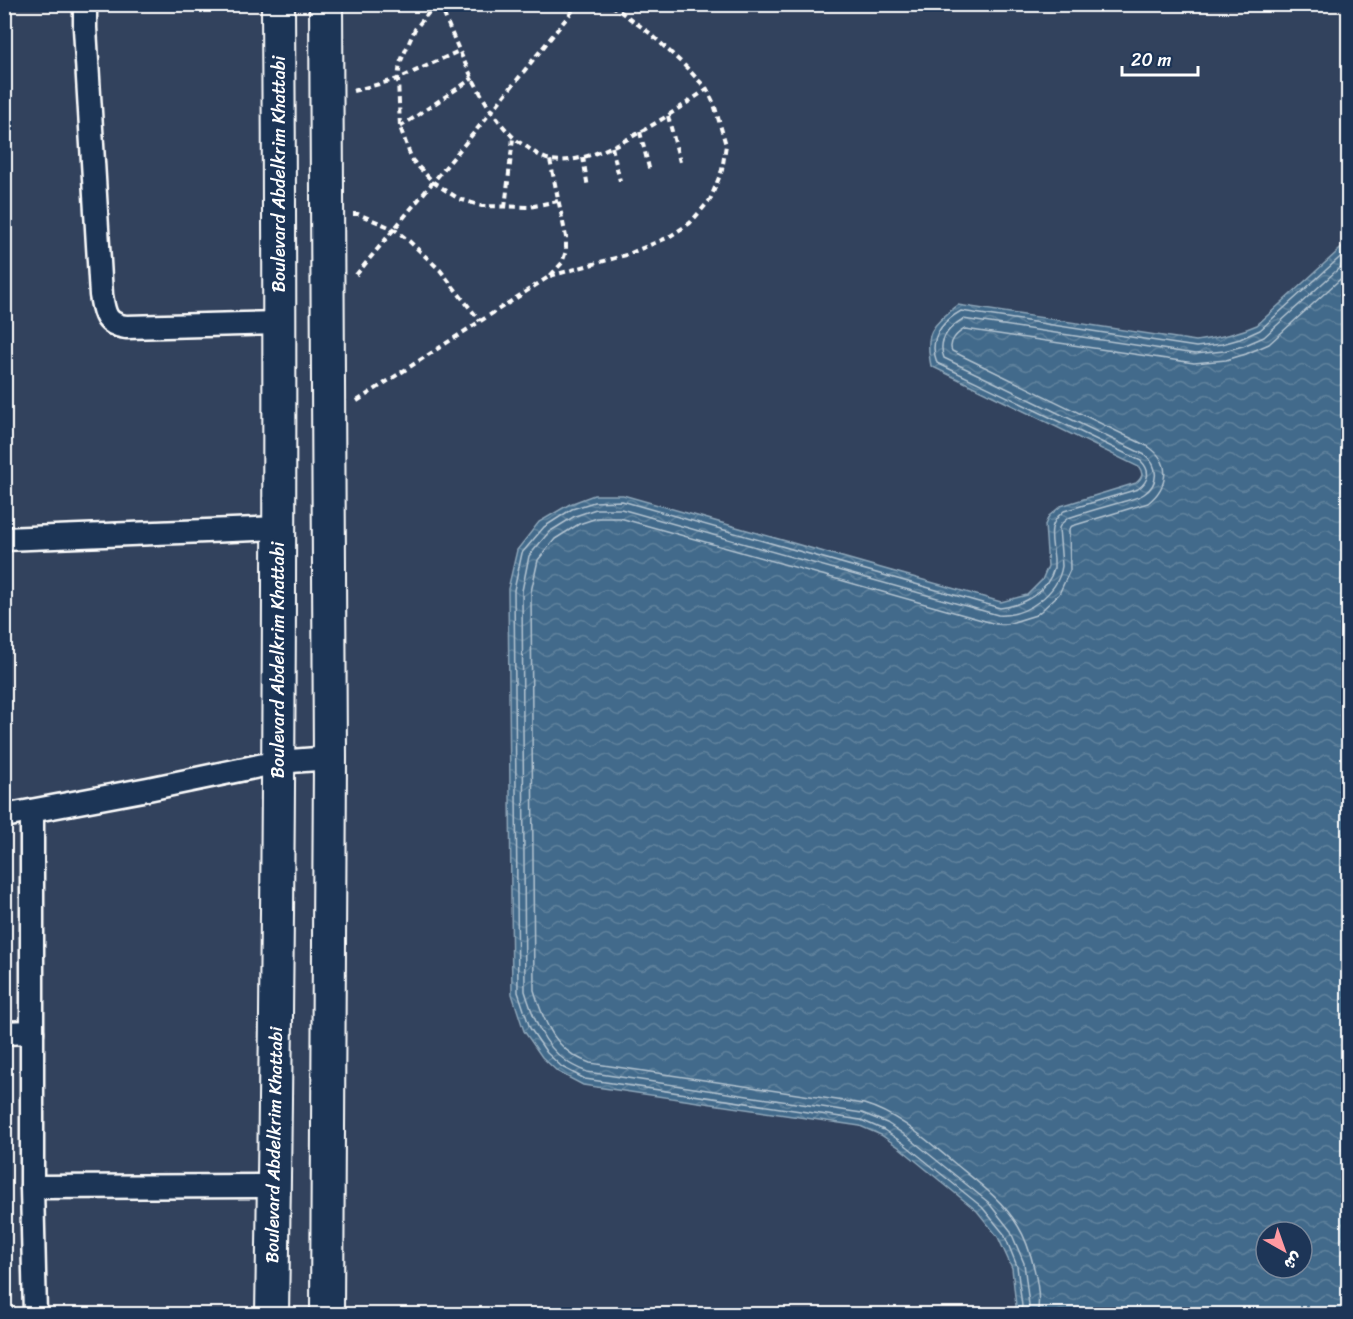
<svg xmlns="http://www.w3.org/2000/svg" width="1353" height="1319" font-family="Sriracha,'Playpen Sans Arabic',sans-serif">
<defs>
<pattern id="water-waves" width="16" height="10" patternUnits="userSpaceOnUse" patternTransform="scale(1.5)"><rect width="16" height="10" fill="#436b8b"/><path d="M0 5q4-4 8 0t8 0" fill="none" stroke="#5f819c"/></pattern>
</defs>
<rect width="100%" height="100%" fill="#32425d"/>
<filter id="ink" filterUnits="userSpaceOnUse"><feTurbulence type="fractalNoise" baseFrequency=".0167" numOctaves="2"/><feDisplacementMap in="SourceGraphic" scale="12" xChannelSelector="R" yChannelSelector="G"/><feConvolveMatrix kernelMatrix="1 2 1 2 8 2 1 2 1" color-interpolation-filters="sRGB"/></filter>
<g filter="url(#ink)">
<path fill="url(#water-waves)" stroke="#8ea6b9" stroke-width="1.5" fill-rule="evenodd" d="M1348,242V1314H1011L1016,1306L1012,1268L998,1237L977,1211L900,1148L881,1135L860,1126L583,1085L558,1072L542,1057L524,1031L512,994L508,589L517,550L539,522L570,504L594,495H623L1001,602L1027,595L1042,580L1048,566L1045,525L1049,516L1061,506L1136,483C1142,478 1144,474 1139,467L931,366C924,331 932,326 958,305L1196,341C1218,338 1237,334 1257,325ZM1266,1232H1302V1268H1266Z"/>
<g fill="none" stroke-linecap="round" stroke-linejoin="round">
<g stroke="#b4c4d1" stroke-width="1.5">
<path d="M1018,1314L1022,1306L1017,1266L1004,1234L982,1207L903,1143L884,1130L861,1120L585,1079L562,1067L547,1053L530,1028L518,992L514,590L522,553L544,527L572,509L594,502L622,501L1000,608C1022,606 1048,592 1054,568C1054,566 1054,561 1054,559C1052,538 1046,525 1064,511L1138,489C1149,481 1151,471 1141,461L937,363C928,339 940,323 961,311L1196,347L1222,344L1240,339L1260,330L1348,250"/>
<path d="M1027,1314L1029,1305L1024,1263L1010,1230L988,1202L908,1137L887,1123L862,1113L587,1072C580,1069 572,1066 566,1061C543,1045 533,1017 525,991L522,591L529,556L549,532L575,516L596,509H621L998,615C1025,617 1058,594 1062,566L1059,528L1061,524L1068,518C1086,512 1104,507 1122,502C1129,500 1138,498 1144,494C1159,484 1159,466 1145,455L944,358C937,340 948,328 963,319L1195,354L1224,351L1243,346L1264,337L1348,260"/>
<path d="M1037,1314C1043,1292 1030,1245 1018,1226C1002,1199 976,1181 952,1161C925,1139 898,1114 864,1104L590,1063C584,1061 578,1058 573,1055C551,1041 541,1013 534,990L531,592L538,560L555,539L579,524L597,518H620L996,624H1007L1036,615L1041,611L1059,594L1070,570L1069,529L1072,526L1148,503C1168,487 1172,463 1149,447L952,351C948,342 957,333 965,329L1194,363L1226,360L1246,354L1269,344L1348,272"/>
</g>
<g stroke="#fff" stroke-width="27">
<g id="street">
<path d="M85,4V28L101,295C104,313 105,324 126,327L280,323"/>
<path d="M4,539L279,528"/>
<path d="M32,812V1187L35,1314"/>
<path d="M4,816L148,789L278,762L330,758"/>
<path d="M4,1033L32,1032"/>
<path d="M32,1187L274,1186"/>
</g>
</g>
<g stroke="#fff" stroke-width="36">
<g id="secondary">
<path d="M326,4L330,758L327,1314"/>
<path d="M272,1314C279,878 281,441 278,4"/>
</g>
</g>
<g stroke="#fff" stroke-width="4" stroke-dasharray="6 4.5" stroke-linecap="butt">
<path d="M436,4L415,29L400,63L398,79L400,127L412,160L433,182L459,199L482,206L529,207L558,201"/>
<path d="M440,4C457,47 480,104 512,136C517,141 522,144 527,147C534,152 543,159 551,160C596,167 671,114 707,89"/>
<path d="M353,91L398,79L459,51"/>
<path d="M668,116L680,162"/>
<path d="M400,127L473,78"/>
<path d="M640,132L650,172"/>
<path d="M612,147L620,181"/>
<path d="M583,157L588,188"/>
<path d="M505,208L513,138"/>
<path d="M353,214H358L394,229L409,241L440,270L480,321"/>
<path d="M356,275L492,111L578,4"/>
<path d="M550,276L626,255L669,237L690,223L710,200L722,170L726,145L714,104L707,89L685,66L651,34L610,4"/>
<path d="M357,401L550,276L562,263L566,251V237L550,160"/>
</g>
<use href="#street" stroke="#1d3557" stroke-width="22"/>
<use href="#secondary" stroke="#1d3557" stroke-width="32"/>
</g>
</g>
<g text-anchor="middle" stroke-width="5" stroke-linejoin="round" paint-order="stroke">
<g font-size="18" fill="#fff" stroke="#1d3557">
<text transform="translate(279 174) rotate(-90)" y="6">Boulevard Abdelkrim Khattabi</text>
<text transform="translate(278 660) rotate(-90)" y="6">Boulevard Abdelkrim Khattabi</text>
<text transform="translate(274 1145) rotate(-89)" y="6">Boulevard Abdelkrim Khattabi</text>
</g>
</g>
<rect width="1353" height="1319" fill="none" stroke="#1d3557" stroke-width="24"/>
<rect x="12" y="12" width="1329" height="1295" fill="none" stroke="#fff" stroke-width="2" filter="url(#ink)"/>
<g transform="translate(1284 1250) rotate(140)"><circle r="28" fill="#1d3557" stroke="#77869a" stroke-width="1.5"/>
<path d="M0-4.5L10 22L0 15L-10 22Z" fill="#ff9aa2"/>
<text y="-9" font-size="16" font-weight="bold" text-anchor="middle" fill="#ffffff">ش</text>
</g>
<path d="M1122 66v9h76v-9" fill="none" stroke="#ffffff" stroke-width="3"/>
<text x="1131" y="66" font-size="18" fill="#ffffff" stroke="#1d3557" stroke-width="4.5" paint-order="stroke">20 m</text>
</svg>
